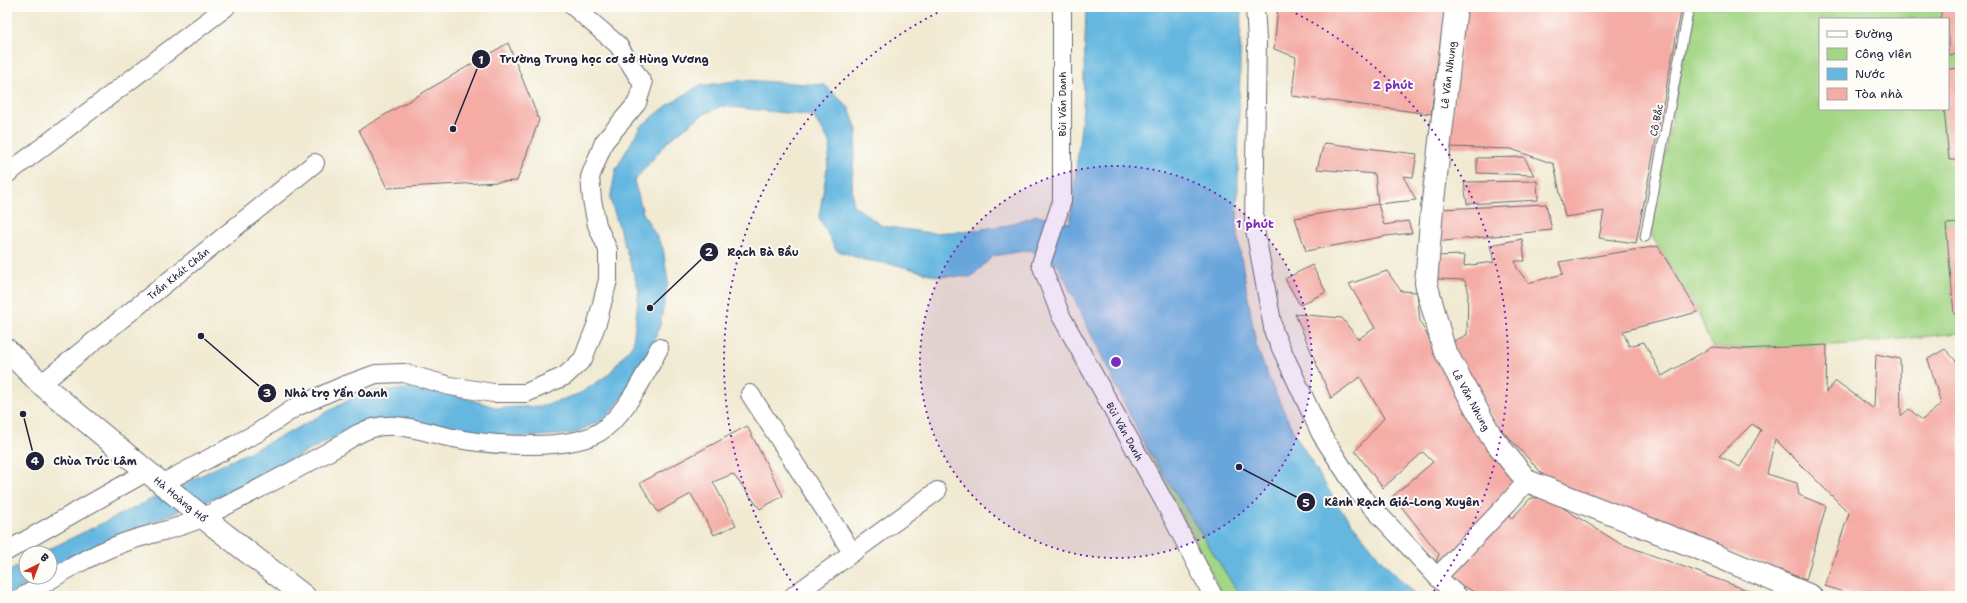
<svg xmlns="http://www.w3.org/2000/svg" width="1967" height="603" font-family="'Shantell Sans',sans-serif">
<rect width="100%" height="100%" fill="#fdfcf7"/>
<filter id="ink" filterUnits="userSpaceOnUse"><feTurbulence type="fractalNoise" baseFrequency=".025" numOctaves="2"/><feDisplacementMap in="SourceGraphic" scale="8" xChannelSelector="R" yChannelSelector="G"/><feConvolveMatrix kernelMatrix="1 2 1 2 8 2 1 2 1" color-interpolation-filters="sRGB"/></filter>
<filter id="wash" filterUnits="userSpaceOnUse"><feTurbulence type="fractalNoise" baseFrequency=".012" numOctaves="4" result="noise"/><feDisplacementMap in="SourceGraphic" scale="16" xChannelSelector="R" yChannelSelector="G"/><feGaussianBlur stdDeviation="0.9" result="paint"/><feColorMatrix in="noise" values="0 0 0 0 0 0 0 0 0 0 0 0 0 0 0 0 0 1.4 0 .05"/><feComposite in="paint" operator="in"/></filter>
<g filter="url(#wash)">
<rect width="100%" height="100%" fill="#f1ead2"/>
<g fill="#a3d685" stroke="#627c60" fill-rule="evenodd">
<path d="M1693,7H1960V333C1878,341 1795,352 1712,347L1698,312L1650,233ZM1820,19H1948V109H1820Z"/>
<path d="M1141,438L1236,589L1242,596H1223Z"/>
</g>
<g fill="#65b7e0" stroke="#446c8e">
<path d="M1086,7H1241L1237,233L1256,345L1270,381L1294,433L1339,507L1382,561L1416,596H1242L1236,589L1141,438L1058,265L1030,250L993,256L971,277L937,276L897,265L864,260L836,250L819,217L831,144L813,116L721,106L702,115L669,140L634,181L643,213L663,248L668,282L660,325L649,355L627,392L605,419L572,434L524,437H493L402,423L366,421L223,495L164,517L50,569V553H41L286,434L364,392L429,387L498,408L544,406L581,393L609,374L633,344L639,290L610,199L616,169L640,127L668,105L699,86L742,80L825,85L849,108L857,130L852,178L853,205L882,226L930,233L970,231L1008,225L1037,215L1070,223L1083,109Z"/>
<path d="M26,561V577H38L7,596V573Z"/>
</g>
<g id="blocks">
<g fill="#f4aca5" fill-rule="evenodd">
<path d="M1278,7H1445L1431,114L1292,96L1296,57L1274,49Z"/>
<path d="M1465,7H1682L1636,243L1599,238L1604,211L1565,217L1554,164L1511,149L1449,147Z"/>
<path d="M1941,7H1960V54L1948,55V19H1941Z"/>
<path d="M508,43L539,120L517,181L387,188L359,130Z"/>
<path d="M1960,68V160H1949L1944,109H1948V69Z"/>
<path d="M1324,143L1417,154L1413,177L1403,176L1416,200L1378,204L1384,225L1408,221L1412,233L1386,236L1306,251L1295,218L1378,204L1375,174L1317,169Z"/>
<path d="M1524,157L1534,175L1477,173V158Z"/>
<path d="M1537,181L1538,200L1467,204L1464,182Z"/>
<path d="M1546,204L1552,230L1435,242L1441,209Z"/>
<path d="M1960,223V313L1954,314L1946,224Z"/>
<path d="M1522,239L1525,261H1515L1517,268L1528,283L1563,274L1559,262L1658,246L1698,312L1623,331L1629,346L1644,342L1662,376L1712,347L1744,349L1827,345L1826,392L1836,381L1874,409L1876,354L1900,359L1901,416L1909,409L1922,420L1941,404L1928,359L1945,349L1956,361L1960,359V594L1948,596H1869L1846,593L1825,586L1849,513L1775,439L1767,474L1797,483L1799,495L1826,506L1806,580L1551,483L1499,427L1469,380L1451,342L1467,335L1468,288L1464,280L1438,279L1435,256L1465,255L1464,266L1494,262L1490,245ZM1752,424L1761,430L1740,467L1719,456Z"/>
<path d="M1312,265L1326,292L1300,305L1285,279Z"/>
<path d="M1387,271L1401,291L1417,292L1420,322L1461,399L1517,482L1495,512L1512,518L1531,498H1547L1619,543L1763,596H1482L1463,586L1447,591L1429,582L1439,554L1393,496L1433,462L1423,452L1383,488L1355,451L1384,418L1360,377L1331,398L1295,314L1342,318L1358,339L1375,328L1349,284Z"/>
<path d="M747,426L783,496L760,509L733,474L713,482L736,525L714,535L691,494L658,512L640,483Z"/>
</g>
</g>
</g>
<g filter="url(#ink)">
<use href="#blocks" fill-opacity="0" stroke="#6a6870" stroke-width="1"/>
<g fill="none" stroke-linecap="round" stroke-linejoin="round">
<g stroke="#6a6870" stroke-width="11">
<path id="service" d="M1645,237L1689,7"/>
</g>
<g stroke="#6a6870" stroke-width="20">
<g id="minor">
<path id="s1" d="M1062,7V201L1041,264L1061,316L1166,505L1213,596"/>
<path d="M1255,7L1257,40L1254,224L1274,333L1321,434L1359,493L1437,577L1458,596"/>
<path d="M7,174L226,7"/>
<path id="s2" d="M41,384L315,163"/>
<path d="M750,394L852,552"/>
<path d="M163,483L257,433L296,407L343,386L376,374L404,373L450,386L493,393H526L565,376L583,359L597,323L608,280V250L597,225L592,200L590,177L604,142L637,103L643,84L618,45L574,7"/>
<path d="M7,551L148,471"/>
<path d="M1437,577L1508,503L1527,481"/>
<path d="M24,596C56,576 87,556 123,543C149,533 181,529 206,516C247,495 288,474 328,452C343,444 356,432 373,428C396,421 425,432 448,437C485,445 574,453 604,429C627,411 646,374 659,348"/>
<path d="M793,596L937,491"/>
</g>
</g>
<g stroke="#6a6870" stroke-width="24">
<g id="tertiary">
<path id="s3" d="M1456,7L1432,209L1426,283L1444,349L1491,436L1527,481L1698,548L1811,596"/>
</g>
</g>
<g stroke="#6a6870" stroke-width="24">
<g id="secondary">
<path id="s4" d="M7,350L41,384L200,515L304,596"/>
</g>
</g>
<use href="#service" stroke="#fff" stroke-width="9"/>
<use href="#minor" stroke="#fff" stroke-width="18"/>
<use href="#tertiary" stroke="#fff" stroke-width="22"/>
<use href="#secondary" stroke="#fff" stroke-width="22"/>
</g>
</g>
<circle cx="1116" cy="362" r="196" fill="#7b2cbf" fill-opacity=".12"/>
<g fill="none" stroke="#7b2cbf" stroke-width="2" stroke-dasharray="2 4">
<circle cx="1116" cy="362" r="196"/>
<path d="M801 595A392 392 0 0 1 947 8M1285 8A392 392 0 0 1 1431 595"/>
</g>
<g text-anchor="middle" stroke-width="4" stroke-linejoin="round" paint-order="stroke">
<g font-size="10" fill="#22223b" stroke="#fdfcf7">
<text transform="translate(1448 75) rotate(-83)" y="4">Lê Văn Nhung</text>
<text transform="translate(1062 104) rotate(-90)" y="4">Bùi Văn Danh</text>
<text transform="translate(1656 120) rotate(-79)" y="4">Cô Bắc</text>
<text dy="4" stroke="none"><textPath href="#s2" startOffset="176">Trần Khát Chân</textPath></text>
<text dy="4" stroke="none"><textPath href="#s3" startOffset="404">Lê Văn Nhung</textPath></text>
<text dy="4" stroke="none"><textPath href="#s1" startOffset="448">Bùi Văn Danh</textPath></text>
<text dy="4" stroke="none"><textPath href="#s4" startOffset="229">Hà Hoàng Hổ</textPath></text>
</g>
</g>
<circle cx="1116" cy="362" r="6" fill="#7b2cbf" stroke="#fdfcf7" stroke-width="2"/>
<g font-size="12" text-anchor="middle" font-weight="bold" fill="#7b2cbf" stroke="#fdfcf7" stroke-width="4" stroke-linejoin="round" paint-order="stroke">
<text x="1393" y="89">2 phút</text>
<text x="1255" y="228">1 phút</text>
</g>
<path fill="none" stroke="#22223b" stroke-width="1.5" d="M453 129L481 59M650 308L709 252M201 336L267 393M23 414L35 461M1239 467L1306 502"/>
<g fill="#22223b" stroke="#fdfcf7" stroke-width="1.5">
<circle cx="453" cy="129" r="4"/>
<circle cx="650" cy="308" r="4"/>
<circle cx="201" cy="336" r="4"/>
<circle cx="23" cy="414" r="4"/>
<circle cx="1239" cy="467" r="4"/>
<circle cx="481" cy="59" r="10"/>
<circle cx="709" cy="252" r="10"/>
<circle cx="267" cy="393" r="10"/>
<circle cx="35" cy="461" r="10"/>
<circle cx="1306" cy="502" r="10"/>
</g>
<g font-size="12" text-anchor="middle" font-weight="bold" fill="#fff">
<text x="481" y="64">1</text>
<text x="709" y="256">2</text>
<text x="267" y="397">3</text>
<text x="35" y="465">4</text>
<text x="1306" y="507">5</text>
</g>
<g font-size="11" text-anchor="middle" font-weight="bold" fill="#22223b" stroke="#fdfcf7" stroke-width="4" stroke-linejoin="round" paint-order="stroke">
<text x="604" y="63">Trường Trung học cơ sở Hùng Vương</text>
<text x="763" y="256">Rạch Bà Bầu</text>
<text x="336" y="397">Nhà trọ Yến Oanh</text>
<text x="95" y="465">Chùa Trúc Lâm</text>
<text x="1402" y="506">Kênh Rạch Giá-Long Xuyên</text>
</g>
<rect width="1967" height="603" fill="none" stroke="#fdfcf7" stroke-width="24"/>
<rect x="1819" y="18" width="130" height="92" fill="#fdfcf7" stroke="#a5a5ac"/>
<rect x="1827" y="31" width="20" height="6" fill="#ffffff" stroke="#a5a5ac"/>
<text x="1855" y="38" font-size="12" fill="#22223b">Đường</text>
<rect x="1827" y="48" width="20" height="12" fill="#a3d685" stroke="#a5a5ac"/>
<text x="1855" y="58" font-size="12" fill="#22223b">Công viên</text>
<rect x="1827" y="68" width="20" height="12" fill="#65b7e0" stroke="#a5a5ac"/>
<text x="1855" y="78" font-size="12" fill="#22223b">Nước</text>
<rect x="1827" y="88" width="20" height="12" fill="#f4aca5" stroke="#a5a5ac"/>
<text x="1855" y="98" font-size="12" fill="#22223b">Tòa nhà</text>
<g transform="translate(38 565) rotate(42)"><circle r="19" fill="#fdfcf7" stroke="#a5a5ac"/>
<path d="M0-3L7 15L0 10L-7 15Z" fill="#c8321e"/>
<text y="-6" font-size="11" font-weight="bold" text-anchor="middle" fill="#22223b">B</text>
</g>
</svg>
